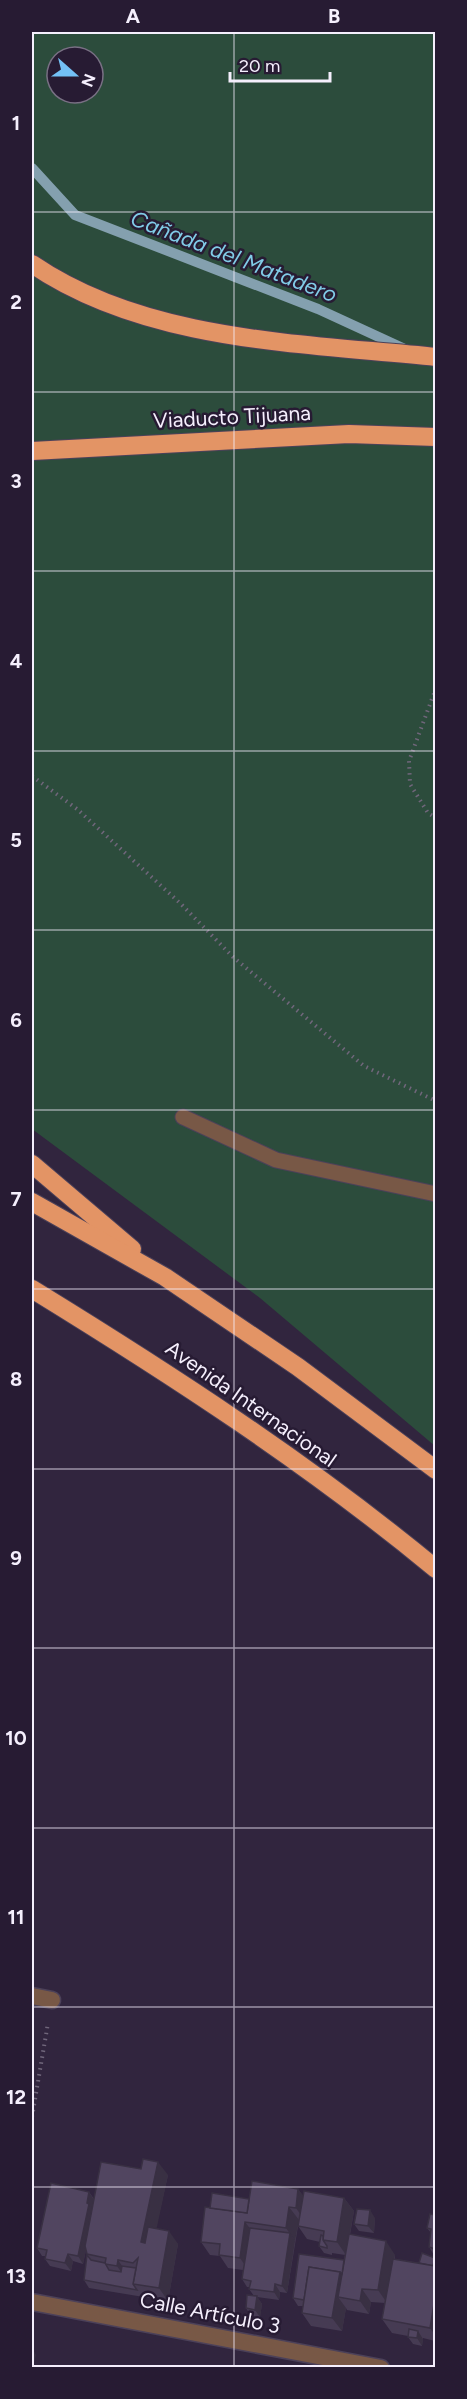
<svg xmlns="http://www.w3.org/2000/svg" width="467" height="2399" font-family="Figtree,sans-serif">
<rect width="100%" height="100%" fill="#31253e"/>
<path fill="#2c4c3c" fill-rule="evenodd" d="M32,32H435V1446L260,1298L32,1129ZM57,57H93V93H57Z"/>
<g fill="none" stroke-linecap="round" stroke-linejoin="round">
<path stroke="#84a0af" stroke-width="10" d="M32,168L75,215L318,309L407,350"/>
<g stroke="#4c4159" stroke-width="17">
<path id="service" d="M183,1117L276,1160L436,1194"/>
</g>
<g stroke="#4c4159" stroke-width="19">
<path id="minor" d="M32,1996L52,2000"/>
</g>
<g stroke="#4c4159" stroke-width="19">
<path id="tertiary" d="M32,2302L381,2368"/>
</g>
<g stroke="#4c4159" stroke-width="20">
<g id="motorway">
<path d="M32,264C146,342 302,343 436,357"/>
<path d="M32,451L349,434L436,437"/>
<path d="M32,1164L132,1249"/>
<path d="M32,1202L165,1277L298,1367L436,1470"/>
<path d="M32,1289C172,1375 309,1464 436,1569"/>
</g>
</g>
<g stroke="#70667b" stroke-width="4" stroke-dasharray="1.5 4.5" stroke-linecap="butt">
<path d="M436,688L409,761L410,784L428,813L436,818"/>
<path d="M32,776L77,809L181,904L233,957L364,1066L436,1101"/>
<path d="M32,2117L48,2023"/>
</g>
<use href="#service" stroke="#785846" stroke-width="15"/>
<use href="#minor" stroke="#785846" stroke-width="16"/>
<use href="#tertiary" stroke="#785846" stroke-width="16"/>
<use href="#motorway" stroke="#e39465" stroke-width="18"/>
</g>
<g fill="#463b53">
<path d="M168,2175L156,2228L178,2244L168,2301L89,2288L84,2280L87,2255L86,2250L83,2264L73,2261L71,2271L50,2266L45,2259V2256H42L37,2248L89,2192L94,2199Z"/>
<path d="M298,2189L303,2196L344,2198L354,2211L350,2235L395,2255V2259L419,2263L435,2258V2341L423,2338L422,2346L413,2344L408,2337V2336L392,2333L382,2319L385,2303L371,2302L369,2314L347,2310L346,2308L342,2331L311,2326L302,2313L303,2306H298L293,2298L344,2260L345,2255L332,2253V2255L324,2253L319,2246L320,2242L307,2239L298,2226L299,2220L287,2293L280,2292L279,2300L257,2297L262,2304L260,2317L251,2316L246,2308L254,2296L249,2289L250,2287H247L242,2279L243,2270L228,2268L220,2256L210,2255L201,2242L210,2208L249,2199Z"/>
<path d="M435,2215V2255H434L429,2247L431,2233L427,2228Z"/>
<path d="M375,2218L374,2233L359,2231L354,2224Z"/>
</g>
<g fill="#393043">
<path d="M158,2162L168,2175L151,2255L141,2242Z"/>
<path d="M298,2189L308,2202L305,2221L296,2208Z"/>
<path d="M89,2192L94,2200V2211L83,2264L78,2256Z"/>
<path d="M344,2198L354,2211L346,2255L337,2242Z"/>
<path d="M289,2207L299,2220L295,2241L286,2228Z"/>
<path d="M370,2210L375,2218L374,2233L368,2226Z"/>
<path d="M245,2222L255,2235L249,2271L240,2258Z"/>
<path d="M169,2231L178,2244L168,2301L159,2288Z"/>
<path d="M290,2233L295,2241L287,2293L282,2286Z"/>
<path d="M386,2241L395,2255L387,2303L378,2290Z"/>
<path d="M68,2254L73,2261L71,2271L65,2263Z"/>
<path d="M118,2260L127,2273L126,2279L117,2266Z"/>
<path d="M340,2272L349,2285L338,2297L346,2308L342,2331L332,2318Z"/>
<path d="M275,2284L280,2292L279,2300L274,2292Z"/>
<path d="M362,2289L371,2302L369,2314L360,2301Z"/>
<path d="M257,2296L262,2304L260,2317L255,2310Z"/>
<path d="M435,2298V2335L430,2328Z"/>
<path d="M418,2331L423,2339L422,2346L417,2338Z"/>
<path d="M32,2348L36,2355L33,2367H32Z"/>
</g>
<g fill="#514560" stroke="#393043" stroke-width="1.5">
<path d="M143,2159L158,2162L141,2242L145,2243L148,2227L169,2231L159,2288L133,2284L138,2258L133,2263L118,2260L117,2266L105,2264L106,2258L87,2254L85,2246L101,2162L141,2169Z"/>
<path d="M252,2181L298,2189L296,2208L289,2207L286,2228L245,2222L240,2258L219,2255L220,2244L201,2242L205,2207L247,2213Z"/>
<path d="M51,2183L89,2192L87,2203L89,2204L78,2256L68,2254L65,2263L45,2259L47,2250L37,2248Z"/>
<path d="M304,2191L344,2198L337,2242L323,2240L324,2231L298,2226Z"/>
<path d="M212,2193L249,2199L247,2213L210,2208Z"/>
<path d="M357,2209L370,2210L368,2226L354,2224Z"/>
<path d="M430,2214L435,2215V2249L429,2247L431,2229L427,2228Z"/>
<path d="M250,2228L290,2233L282,2286L275,2284L274,2292L249,2289L251,2281L242,2279Z"/>
<path d="M349,2234L386,2241L378,2290L362,2289L360,2301L338,2297Z"/>
<path d="M321,2235L323,2236V2240L327,2246V2248L319,2246Z"/>
<path d="M422,2253L435,2258L433,2266L419,2263Z"/>
<path d="M299,2254L344,2260L342,2274L340,2272L309,2267L304,2300L293,2298Z"/>
<path d="M87,2255L91,2260L105,2263L109,2270L121,2272L122,2266L136,2268L133,2284L137,2290L84,2280Z"/>
<path d="M393,2259L435,2266V2298L430,2328L382,2319Z"/>
<path d="M309,2267L340,2272L332,2318L302,2313Z"/>
<path d="M247,2295L257,2296L255,2310L246,2308Z"/>
<path d="M409,2329L418,2331L417,2338L408,2337Z"/>
</g>
<path fill="none" stroke="#f5effd" stroke-width="1.5" stroke-opacity="0.55" d="M234,32V2368M32,212H436M32,392H436M32,571H436M32,751H436M32,930H436M32,1110H436M32,1289H436M32,1469H436M32,1648H436M32,1828H436M32,2007H436M32,2187H436"/>
<g text-anchor="middle" stroke-width="5" stroke-linejoin="round" paint-order="stroke">
<g font-size="21" fill="#f5effd" stroke="#271b33">
<text transform="translate(232 417) rotate(-3)" y="7">Viaducto Tijuana</text>
<text transform="translate(251 1404) rotate(35)" y="7">Avenida Internacional</text>
<text transform="translate(210 2313) rotate(11)" y="7">Calle Artículo 3</text>
</g>
<g font-size="22" font-style="italic" fill="#81cce7" stroke="#271b33">
<text transform="translate(234 256) rotate(21)" y="8">Cañada del Matadero</text>
</g>
</g>
<rect width="467" height="2399" fill="none" stroke="#271b33" stroke-width="66"/>
<g transform="translate(75 75) rotate(111)"><circle r="28" fill="#271b33" stroke="#797084" stroke-width="1.5"/>
<path d="M0-4.5L10 22L0 15L-10 22Z" fill="#73c1f6"/>
<text y="-9" font-size="16" font-weight="bold" text-anchor="middle" fill="#f5effd">N</text>
</g>
<path d="M230 72v9h100v-9" fill="none" stroke="#f5effd" stroke-width="3"/>
<text x="239" y="72" font-size="18" fill="#f5effd" stroke="#271b33" stroke-width="4.5" paint-order="stroke">20 m</text>
<rect x="33" y="33" width="401" height="2333" fill="none" stroke="#f5effd" stroke-width="2"/>
<g font-size="20" text-anchor="middle" font-weight="bold" fill="#f5effd">
<text x="133" y="23">A</text>
<text x="334" y="23">B</text>
<text x="16" y="130">1</text>
<text x="16" y="309">2</text>
<text x="16" y="488">3</text>
<text x="16" y="668">4</text>
<text x="16" y="847">5</text>
<text x="16" y="1027">6</text>
<text x="16" y="1206">7</text>
<text x="16" y="1386">8</text>
<text x="16" y="1565">9</text>
<text x="16" y="1745">10</text>
<text x="16" y="1924">11</text>
<text x="16" y="2104">12</text>
<text x="16" y="2283">13</text>
</g>
</svg>
